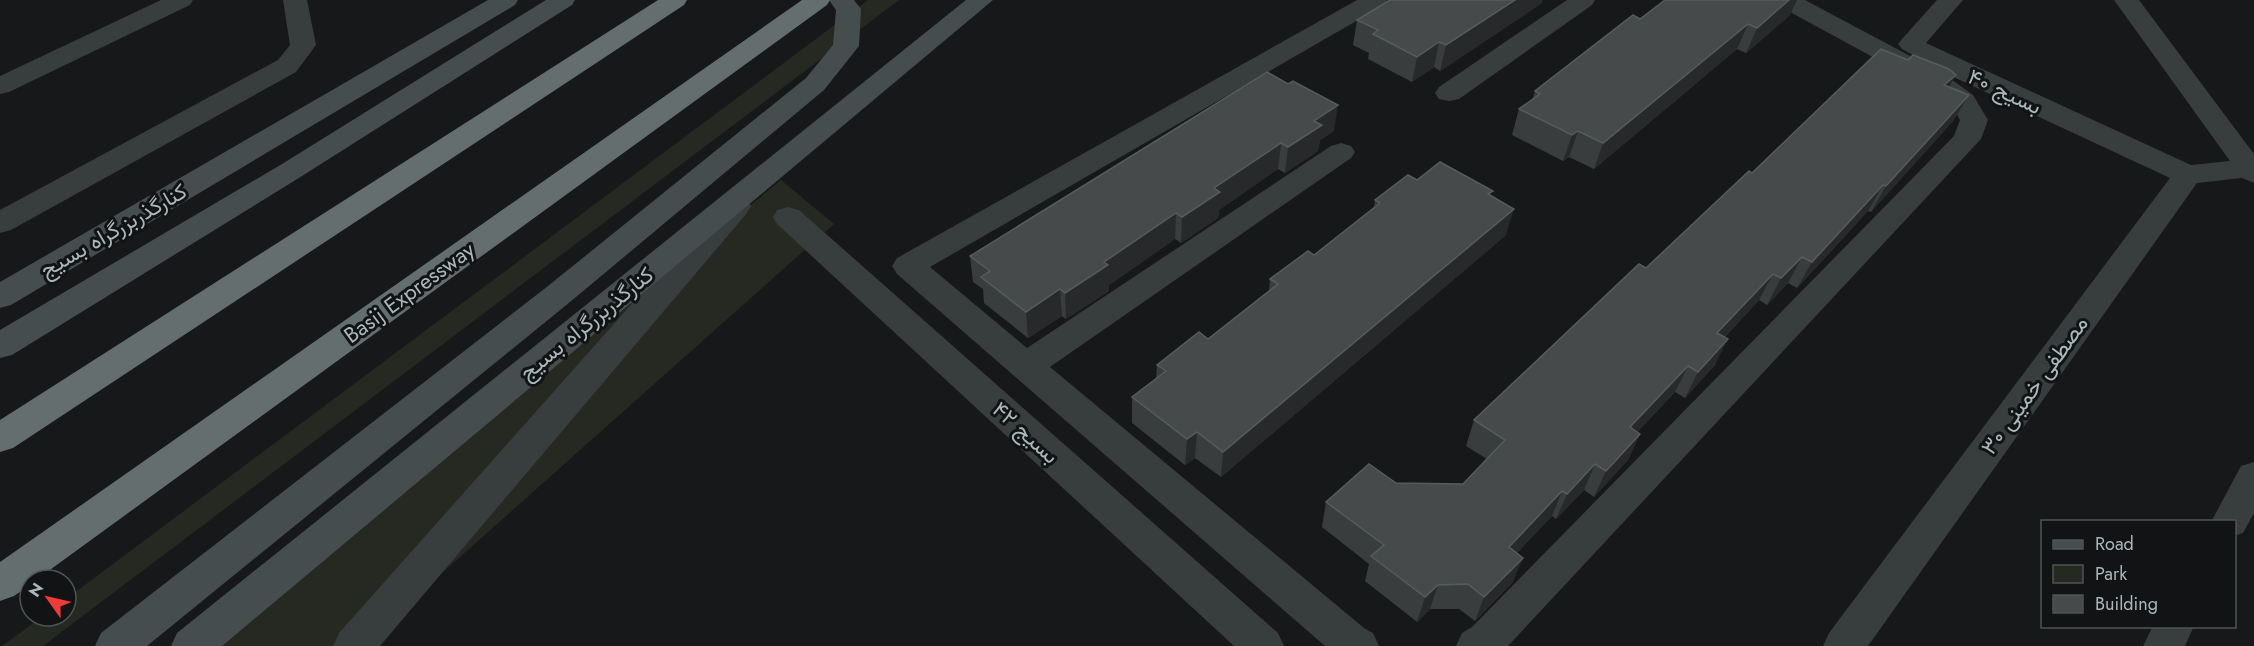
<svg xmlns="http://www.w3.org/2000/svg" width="2254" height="646" font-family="Jost,Vazirmatn,sans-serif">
<rect width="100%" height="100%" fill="#171819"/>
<g fill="#252921">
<path d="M868,0H899L43,646H2L43,616H66V599Z"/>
<path d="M781,180L834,224L360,646H216Z"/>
</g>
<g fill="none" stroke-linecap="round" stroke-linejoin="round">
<g fill="#383d3e" fill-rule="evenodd">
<path d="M161,0H193L190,5L9,92L0,94V76Z"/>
<path d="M283,0H307L316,45L296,72L11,230L0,233V210L278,60L290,45Z"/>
<path d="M1357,0H1387L1384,5L930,267L1027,348L1331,146L1341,143L1351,146L1355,152L1351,158L1050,367L1364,628L1373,633L1379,646H1325L897,274L892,266L897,258Z"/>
<path d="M1567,0H1595L1592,5L1459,99L1449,101L1439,99L1435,93L1439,87Z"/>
<path d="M1774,0H1805L1944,74L1973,95L1988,120L1981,139L1508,646H1456L1462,633L1472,627L1954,136L1960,120L1952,106L1926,86L1777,5Z"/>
<path d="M1937,0H1963L1926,43L2191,165L2230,161L2114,0H2139L2254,154V183L2242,178L2197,183L1868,646H1823L1829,633L2170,178L1947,74L1902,49L1898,44L1902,39Z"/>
<path d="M736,196L747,199L751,206L747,213L380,646H333L339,633L725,199Z"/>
<path d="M788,207L799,210L1278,633L1284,646H1234L777,224L773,217L777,210Z"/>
<path d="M2254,462V513L2243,533L2234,536V522H2211L2241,466Z"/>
<path d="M2153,626H2194L2185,646H2143Z"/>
</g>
<g fill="#464d4e" fill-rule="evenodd">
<path d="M488,0H518L515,5L11,305L0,308V282Z"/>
<path d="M546,0H575L572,5L302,176L12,355L0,358V330L282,164Z"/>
<path d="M829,0H854L861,9L859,46L824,90L570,302L147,646H95L101,633L548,286L806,78L833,45L836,10Z"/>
<path d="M966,0H993L222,646H171L177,633Z"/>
</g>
<g fill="#646e6f" fill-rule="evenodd">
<path d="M658,0H687L684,5L13,448L0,452V420Z"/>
<path d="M802,0H830L827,5L36,580H30V585L14,596L0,601V562Z"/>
</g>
</g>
<g fill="#3a3d3e">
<path d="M1542,3L1440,71L1434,67L1412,82L1368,59L1369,53L1353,45L1357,20Z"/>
<path d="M1790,15L1746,53L1737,49L1594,169L1569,157L1563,161L1512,135L1519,109L1532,100L1535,91L1640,19Z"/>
<path d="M1267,72L1334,131L1320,140L1318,151L1285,173L1278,169L1219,210L1218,218L1181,243L1175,239L1109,285V291L1066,319L1062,316L1028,338L984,303L983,289L973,282L970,256Z"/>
<path d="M1949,87L1969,95L1953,121L1871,212L1868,211L1797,288L1788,283L1767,305L1759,300L1725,337L1715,365L1685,398L1675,392L1637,432L1640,434L1628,460L1594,497L1584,490L1556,519L1552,516L1517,553L1513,582L1475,621L1459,609H1430L1417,622L1365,581L1369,564L1322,527L1326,502L1396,483L1463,484L1487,459L1466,446L1474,420L1752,173Z"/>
<path d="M1417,180L1491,196L1506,235L1221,477L1195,458L1185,465L1132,423V397L1156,379L1157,365L1208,339L1269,292L1270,279L1314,255L1374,208L1375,200Z"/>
</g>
<g fill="#27292a">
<path d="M1515,0H1543L1542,3L1440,71L1446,45Z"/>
<path d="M1789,0H1797L1790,15L1746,53L1757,28Z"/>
<path d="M1748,24L1737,49L1594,169L1603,143Z"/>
<path d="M1439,42L1434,67L1412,82L1417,57Z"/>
<path d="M1956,75L1941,101L1944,85Z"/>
<path d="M1969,95L1953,121L1871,212L1886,186Z"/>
<path d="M1338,105L1334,131L1320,140L1318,151L1285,173L1288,147L1314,121Z"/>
<path d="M1578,131L1569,157L1563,161L1572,135Z"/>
<path d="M1281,143L1278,169L1219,210L1218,218L1181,243L1182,217L1214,188Z"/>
<path d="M1883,185L1868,211L1797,288L1812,262Z"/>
<path d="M1514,209L1506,235L1221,477L1223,452Z"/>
<path d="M1176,213L1175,239L1109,285V291L1066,319L1065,293L1104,262Z"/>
<path d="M1802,257L1788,283L1767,305L1781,278Z"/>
<path d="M1773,274L1759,300L1704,359L1717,333Z"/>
<path d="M1060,289L1062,316L1028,338L1026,312Z"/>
<path d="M1728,339L1715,365L1685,398L1698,372Z"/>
<path d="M1688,366L1675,392L1618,453L1630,427Z"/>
<path d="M1197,432L1195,458L1185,465L1187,439Z"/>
<path d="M1640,434L1628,460L1594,497L1606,471Z"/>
<path d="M1595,464L1584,490L1556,519L1567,494Z"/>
<path d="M1562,491L1552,516L1499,572L1509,547Z"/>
<path d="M1523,558L1513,582L1475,621L1484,597Z"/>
<path d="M1438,585L1430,609L1417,622L1425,597Z"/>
</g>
<g fill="#464a4b" stroke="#565c5c" stroke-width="1.5">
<path d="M1390,0H1515L1446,45L1439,42L1417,57L1373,34L1378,30L1357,20Z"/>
<path d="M1665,0H1789L1757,28L1748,24L1603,143L1578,131L1572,135L1519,109L1540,94L1535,91L1633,15L1640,19Z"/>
<path d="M1881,49L1908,60L1913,55L1949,69L1956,75L1944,85L1969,95L1886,186L1883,185L1812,262L1802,257L1781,278L1773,274L1717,333L1728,339L1698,372L1688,366L1630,427L1640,434L1606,471L1595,464L1567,494L1562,491L1509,547L1523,558L1484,597L1468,584L1438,585L1425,597L1371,556L1384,545L1326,502L1369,464L1396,483L1463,484L1505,440L1474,420L1639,264L1646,268L1749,171L1752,173Z"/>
<path d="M1267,72L1288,84L1293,81L1338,105L1314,121L1322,125L1288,147L1281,143L1214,188L1220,192L1182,217L1176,213L1104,262L1108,265L1065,293L1060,289L1026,312L981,277L990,271L970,256Z"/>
<path d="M1440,162L1493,191L1488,194L1514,209L1223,452L1197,432L1187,439L1132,397L1166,371L1157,365L1199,332L1208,339L1278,284L1270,279L1308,251L1314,255L1380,203L1375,200L1408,175L1417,180Z"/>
</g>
<g text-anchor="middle" stroke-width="6" stroke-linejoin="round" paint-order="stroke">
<g font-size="22" fill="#a9b8b8" stroke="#121314">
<text transform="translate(2005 91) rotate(25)" y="8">بسیج ۴۰</text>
<text transform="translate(113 230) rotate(-30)" y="8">کنارگذربزرگراه بسیج</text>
<text transform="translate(409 292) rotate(-36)" y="8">Basij Expressway</text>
<text transform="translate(586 323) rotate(-39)" y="8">کنارگذربزرگراه بسیج</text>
<text transform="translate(2034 385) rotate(-54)" y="8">مصطفی خمینی ۳۰</text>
<text transform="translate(1026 432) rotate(42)" y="8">بسیج ۴۲</text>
</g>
</g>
<rect x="2041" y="520" width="195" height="108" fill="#121314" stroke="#4e5556" stroke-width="1.5"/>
<rect x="2053" y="540" width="30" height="9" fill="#464d4e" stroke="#4e5556" stroke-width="1.5"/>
<text x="2095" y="550" font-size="18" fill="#a9b8b8">Road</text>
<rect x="2053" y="565" width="30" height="18" fill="#252921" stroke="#4e5556" stroke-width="1.5"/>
<text x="2095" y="580" font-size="18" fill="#a9b8b8">Park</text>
<rect x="2053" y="595" width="30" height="18" fill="#464a4b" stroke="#4e5556" stroke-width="1.5"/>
<text x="2095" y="610" font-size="18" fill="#a9b8b8">Building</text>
<g transform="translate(48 598) rotate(304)"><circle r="28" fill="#121314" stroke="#4e5556" stroke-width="1.5"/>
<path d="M0-4.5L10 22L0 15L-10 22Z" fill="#ef3a38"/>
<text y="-9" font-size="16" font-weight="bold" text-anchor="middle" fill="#a9b8b8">N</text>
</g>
</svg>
